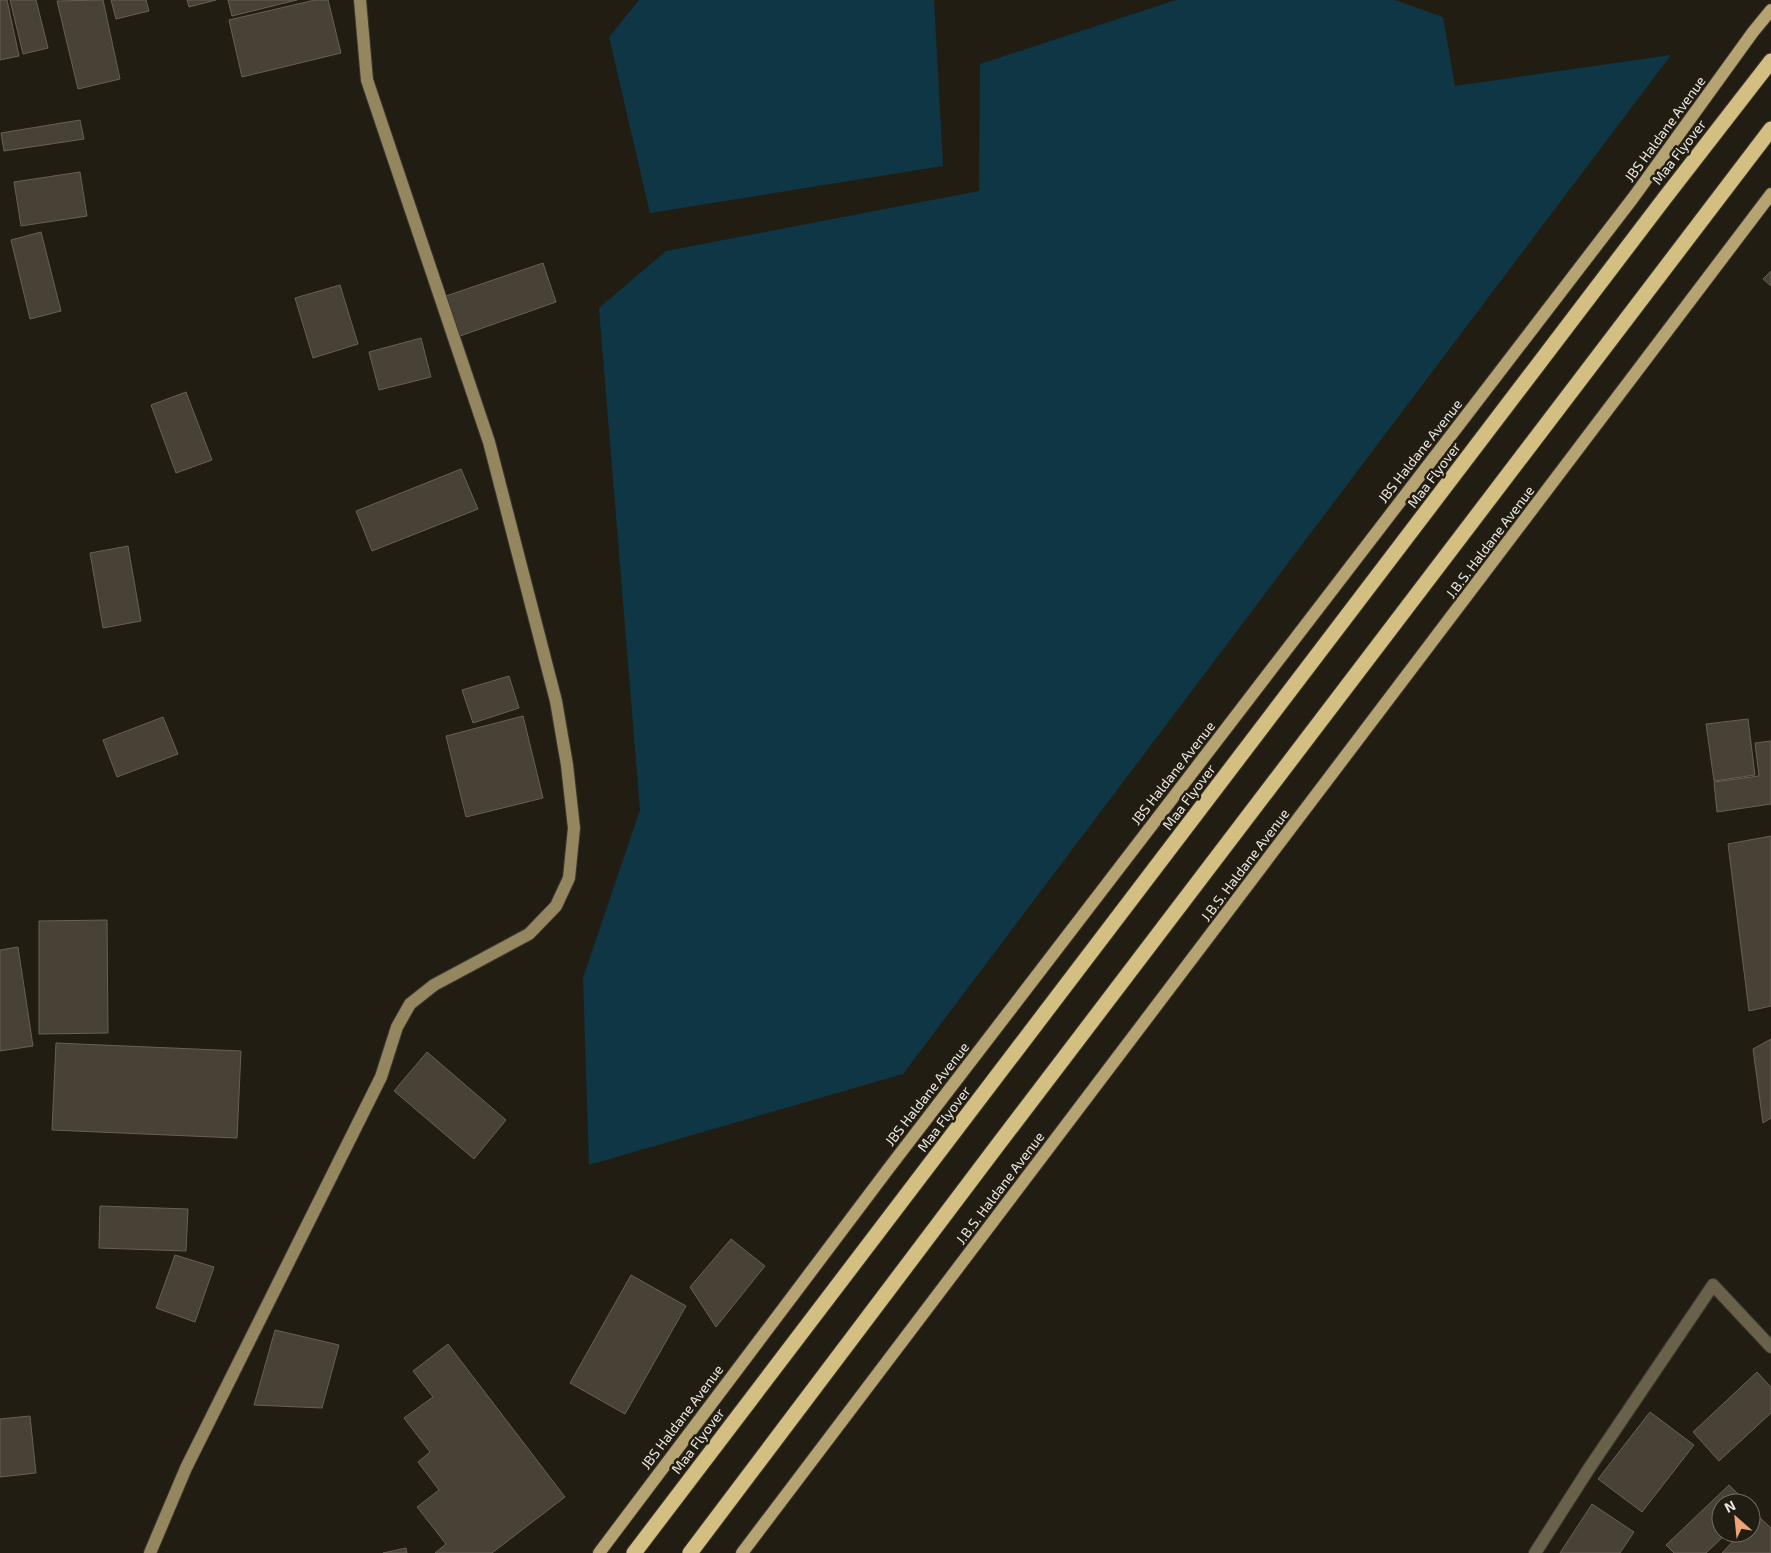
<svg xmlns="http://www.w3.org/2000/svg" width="1771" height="1553" font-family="'Exo 2',sans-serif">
<rect width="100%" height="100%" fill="#221d12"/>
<g fill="#0e3644">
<path d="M639,0H934L943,166L650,213L609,37Z"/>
<path d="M1176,0H1395L1443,17L1455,86L1671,55L903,1074L589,1165L583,978L640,810L599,308L666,251L979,191L980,64Z"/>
</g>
<g fill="#484136" stroke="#686054">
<path d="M0,0H7L19,56L0,60Z"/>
<path d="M10,0H36L48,48L23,54Z"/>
<path d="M103,0L120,79L78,89L57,1Z"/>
<path d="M111,0H146L149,11L116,19Z"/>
<path d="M187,0H216L189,7Z"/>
<path d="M228,0H297L232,16Z"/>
<path d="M315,0H328L341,53L242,77L229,20Z"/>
<path d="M80,120L84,139L4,151L1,133Z"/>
<path d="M80,172L87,216L21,226L14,182Z"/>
<path d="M41,232L61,311L30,319L11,240Z"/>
<path d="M543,263L556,302L460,336L446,296Z"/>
<path d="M1771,271V286L1763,279Z"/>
<path d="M340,285L358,344L313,358L295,298Z"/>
<path d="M421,338L431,377L379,390L369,352Z"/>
<path d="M186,392L212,460L176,473L151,405Z"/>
<path d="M461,469L478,509L372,551L356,511Z"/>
<path d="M128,546L141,621L103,628L90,553Z"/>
<path d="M509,676L519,708L473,723L462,690Z"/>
<path d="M523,716L543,798L466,817L446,736Z"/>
<path d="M163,717L178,754L117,777L103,740Z"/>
<path d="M1748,719L1755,775L1714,781L1706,724Z"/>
<path d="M1771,741V804L1717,812L1714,782L1759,776L1755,743Z"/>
<path d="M1771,836V1006L1749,1011L1728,844Z"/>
<path d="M107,920L108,1033L39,1034V921Z"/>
<path d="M18,947L33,1046L0,1051V950Z"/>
<path d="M1771,1039V1118L1763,1123L1753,1049Z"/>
<path d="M56,1043L241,1051L237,1138L52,1130Z"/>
<path d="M427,1052L506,1120L474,1159L394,1091Z"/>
<path d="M100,1206L188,1209L186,1251L99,1248Z"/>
<path d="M731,1239L765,1266L716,1327L690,1287Z"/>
<path d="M175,1255L214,1267L195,1322L156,1308Z"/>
<path d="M631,1275L686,1306L625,1414L570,1383Z"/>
<path d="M275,1330L339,1345L322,1408L254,1405Z"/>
<path d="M448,1344L565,1497L492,1553H435L446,1544L417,1507L439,1490L418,1462L430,1452L404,1418L433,1397L413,1371Z"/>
<path d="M1757,1372L1771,1387V1413L1719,1461L1693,1432Z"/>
<path d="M1650,1412L1694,1445L1642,1512L1598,1479Z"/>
<path d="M30,1416L36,1473L0,1477V1419Z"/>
<path d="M1729,1485L1747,1503H1721V1533H1727L1706,1553H1674L1666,1545Z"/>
<path d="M1592,1504L1634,1532L1620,1553H1560Z"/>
<path d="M1758,1516L1771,1528V1553H1722L1741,1533H1751V1523Z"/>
<path d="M406,1548L407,1553H383Z"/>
</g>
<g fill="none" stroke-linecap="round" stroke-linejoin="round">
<g stroke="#3e392f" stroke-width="14">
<path id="street" d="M1535,1553L1590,1467L1713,1285L1771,1347"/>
</g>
<g stroke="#3e392f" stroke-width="14">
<path id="secondary" d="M150,1553L186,1468L381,1077L397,1027L410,1004L434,985L529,934L556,906L569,878L574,828L567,765L556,701L489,442L367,80L360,0"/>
</g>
<g stroke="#3e392f" stroke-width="14">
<g id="primary">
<path d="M599,1553L889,1168L1633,198L1753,32L1771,10"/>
<path d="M742,1553L1771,194"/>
</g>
</g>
<g stroke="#3e392f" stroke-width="17">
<g id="highway">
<path d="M634,1553L1664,199L1771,61"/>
<path d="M690,1553L994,1150L1771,129"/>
</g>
</g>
<use href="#street" stroke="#696149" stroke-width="12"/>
<use href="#secondary" stroke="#948760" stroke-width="12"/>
<use href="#primary" stroke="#b5a472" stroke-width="12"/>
<use href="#highway" stroke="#d4bf82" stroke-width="15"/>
</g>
<g text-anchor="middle" stroke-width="5" stroke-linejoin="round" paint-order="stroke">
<g font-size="14" fill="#ebe8e1" stroke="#221d12">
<text transform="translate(1665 129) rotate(-54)" y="5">JBS Haldane Avenue</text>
<text transform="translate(1679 152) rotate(-52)" y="5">Maa Flyover</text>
<text transform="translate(1420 451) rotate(-52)" y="5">JBS Haldane Avenue</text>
<text transform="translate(1434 475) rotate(-53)" y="5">Maa Flyover</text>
<text transform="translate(1490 542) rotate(-53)" y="5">J.B.S. Haldane Avenue</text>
<text transform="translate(1173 773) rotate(-52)" y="5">JBS Haldane Avenue</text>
<text transform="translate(1189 797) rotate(-53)" y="5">Maa Flyover</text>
<text transform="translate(1245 865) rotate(-53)" y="5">J.B.S. Haldane Avenue</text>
<text transform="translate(927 1094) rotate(-52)" y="5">JBS Haldane Avenue</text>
<text transform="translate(944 1119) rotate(-53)" y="5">Maa Flyover</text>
<text transform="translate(1000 1188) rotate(-53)" y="5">J.B.S. Haldane Avenue</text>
<text transform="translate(682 1417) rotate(-53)" y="5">JBS Haldane Avenue</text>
<text transform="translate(698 1441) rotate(-53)" y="5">Maa Flyover</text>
</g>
</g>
<g transform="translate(1736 1518) rotate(333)"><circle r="24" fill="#221d12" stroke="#726e65"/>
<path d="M0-4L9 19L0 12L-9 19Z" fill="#efa377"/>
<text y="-8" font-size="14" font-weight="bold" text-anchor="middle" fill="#ebe8e1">N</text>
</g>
</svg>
